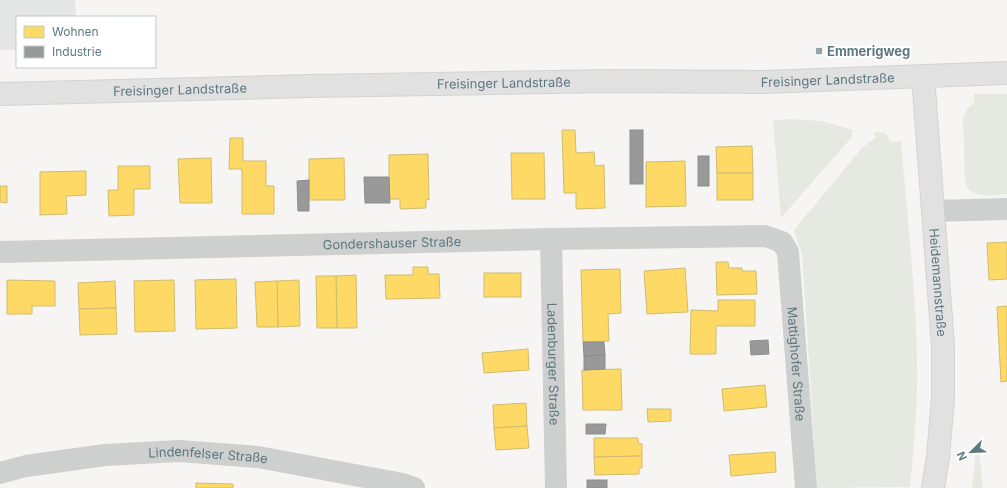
<svg xmlns="http://www.w3.org/2000/svg" width="1007" height="488" font-family="Inter,sans-serif">
<rect width="100%" height="100%" fill="#f6f5f4"/>
<path fill="#e5e7e6" d="M0,0H75L76,17H17V50H0Z"/>
<g fill="#e6e9e2">
<path d="M974,94H1007V194C991,195 974,200 965,184L963,118L967,109L974,103Z"/>
<path d="M789,119L822,121L853,130L851,138L781,218L773,121Z"/>
<path d="M879,132H884L888,136L890,142L901,141C907,214 916,289 917,363C918,404 914,446 910,487L817,488L802,254L794,230L862,148L876,137L873,133Z"/>
<path d="M976,451H979L983,488H972Z"/>
</g>
<g fill="#ffd966" stroke="#cfbc6e">
<path d="M562,130H575L576,153L594,152L595,166L604,165L605,208L576,209V193H564Z"/>
<path d="M230,138H243V161H266V186H274V214H242V169H229Z"/>
<path d="M752,146L753,173H717L716,147Z"/>
<path d="M511,153H544L545,199H512Z"/>
<path d="M428,154L429,200L426,199V208L400,209V199H389V155Z"/>
<path d="M211,158L212,203H180L178,159Z"/>
<path d="M344,158L345,200H309V159Z"/>
<path d="M685,161L686,206L646,207V162Z"/>
<path d="M118,166H150V189H134V215L109,216L108,190H118Z"/>
<path d="M86,171V195L66,196L67,214L40,215V172Z"/>
<rect x="717" y="173" width="36" height="27"/>
<path d="M0,186H7V203L0,202Z"/>
<path d="M1007,242V279L989,280L987,243Z"/>
<path d="M716,262H728L729,268H742V271H756L757,294L717,295Z"/>
<path d="M413,267H428V274H439L440,298L386,299L385,275H413Z"/>
<path d="M685,268L688,312L647,314L644,271Z"/>
<path d="M620,269L621,313L608,314L609,341L583,342L581,270Z"/>
<rect x="484" y="273" width="37" height="24"/>
<path d="M356,275L357,328H337L336,276Z"/>
<path d="M316,276H336L337,328H317Z"/>
<path d="M236,279L237,328L196,329L195,280Z"/>
<path d="M7,280L55,281V306H32V314H7Z"/>
<path d="M174,280L175,331L135,332L134,281Z"/>
<path d="M299,280L300,326L278,327L277,281Z"/>
<path d="M115,281L116,308L79,309L78,283Z"/>
<path d="M277,281L278,327H257L255,282Z"/>
<path d="M718,300H755V326H716V354H690L691,310L718,311Z"/>
<path d="M1007,306V381L1001,382L997,307Z"/>
<path d="M116,308L117,334L80,335L79,309Z"/>
<path d="M528,349L529,370L484,373L482,353Z"/>
<path d="M621,369L622,410H583L582,370Z"/>
<path d="M765,385L767,407L724,411L722,389Z"/>
<path d="M526,403L527,426L494,428L493,405Z"/>
<path d="M647,409H671V421L648,422Z"/>
<path d="M527,426L529,448L496,450L494,428Z"/>
<path d="M594,438H638V443L642,444V456L594,457Z"/>
<path d="M775,452L776,472L731,476L729,455Z"/>
<path d="M642,456V468H639V474L595,475L594,457Z"/>
<path d="M196,483L233,484V488H196Z"/>
</g>
<g fill="#999" stroke="#878f92">
<rect x="630" y="130" width="13" height="54"/>
<rect x="698" y="156" width="11" height="30"/>
<path d="M364,177H389L390,203H365Z"/>
<path d="M309,180V211H298L297,181Z"/>
<path d="M768,340L769,354L751,355L750,341Z"/>
<path d="M583,342H604L605,355L584,356Z"/>
<path d="M605,355V369L584,370V356Z"/>
<path d="M586,424H606L605,434H586Z"/>
<rect x="587" y="480" width="20" height="8"/>
</g>
<g fill="none" stroke-linecap="round" stroke-linejoin="round">
<g stroke="#d2d3d3" stroke-width="24">
<g id="secondary">
<path id="s4" d="M923,76L943,346V398L938,457L933,488"/>
<path id="s5" d="M0,94L310,86L610,81L765,82L1007,73"/>
</g>
</g>
<g stroke="#cecfcf" stroke-width="22">
<path d="M934,211L1007,209"/>
<path id="s1" d="M551,239L556,488"/>
<path id="s2" d="M0,252L551,239L765,236L782,242L788,252L806,488"/>
<path id="s3" d="M0,473L26,466L105,455L179,451L258,457L403,484L414,488"/>
</g>
<use href="#secondary" stroke="#e1e1e2" stroke-width="22"/>
</g>
<rect fill="#93a4a9" stroke="#fff" stroke-width="1.5" x="815" y="47" width="8" height="8" rx="2"/>
<g text-anchor="middle" stroke-width="4" stroke-linejoin="round" paint-order="stroke">
<g font-size="13" font-weight="bold" fill="#5e7881" stroke="#fff" text-anchor="start">
<text x="827" y="56">Emmerigweg</text>
</g>
<g font-size="13" fill="#5e7881" stroke="#fff">
<text dy="5" stroke="none"><textPath href="#s5" startOffset="828">Freisinger Landstraße</textPath></text>
<text dy="5" stroke="none"><textPath href="#s5" startOffset="504">Freisinger Landstraße</textPath></text>
<text dy="5" stroke="none"><textPath href="#s5" startOffset="180">Freisinger Landstraße</textPath></text>
<text dy="5" stroke="none"><textPath href="#s2" startOffset="392">Gondershauser Straße</textPath></text>
<text dy="5" stroke="none"><textPath href="#s4" startOffset="207">Heidemannstraße</textPath></text>
<text dy="5" stroke="none"><textPath href="#s1" startOffset="125">Ladenburger Straße</textPath></text>
<text dy="5" stroke="none"><textPath href="#s2" startOffset="907">Mattighofer Straße</textPath></text>
<text dy="5" stroke="none"><textPath href="#s3" startOffset="210">Lindenfelser Straße</textPath></text>
</g>
</g>
<rect x="16" y="16" width="140" height="52" fill="#ffffff" stroke="#bfc9cd"/>
<rect x="24" y="26" width="20" height="12" fill="#ffd966" stroke="#bfc9cd"/>
<text x="52" y="36" font-size="12" fill="#5e7881">Wohnen</text>
<rect x="24" y="46" width="20" height="12" fill="#999999" stroke="#bfc9cd"/>
<text x="52" y="56" font-size="12" fill="#5e7881">Industrie</text>
<g transform="translate(971 452) rotate(246)" stroke="#ffffff" stroke-width="3" paint-order="stroke">
<path d="M0-3L7 15L0 10L-7 15Z" fill="#5e7881"/>
<text y="-6" font-size="11" font-weight="bold" text-anchor="middle" fill="#5e7881">N</text>
</g>
</svg>
